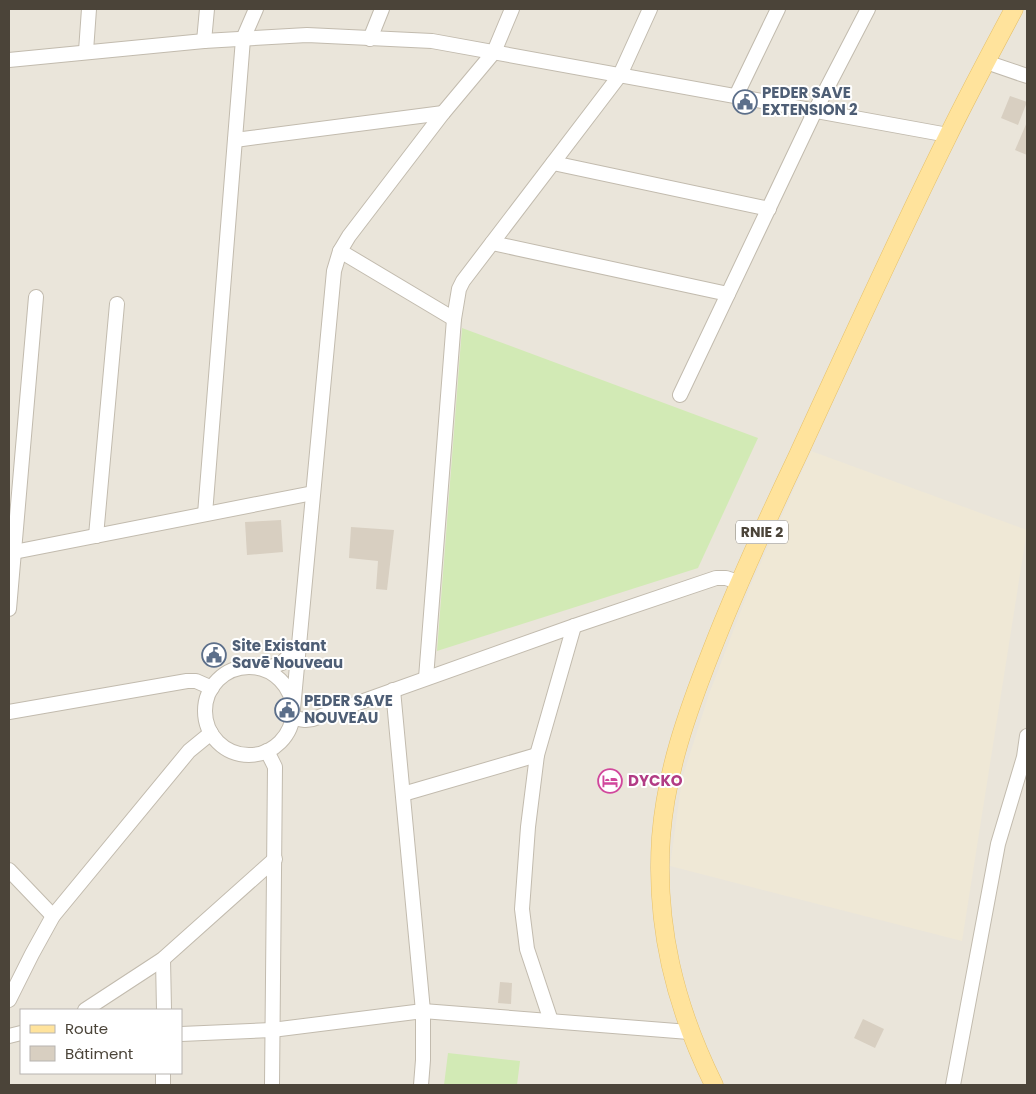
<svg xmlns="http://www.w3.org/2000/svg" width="1036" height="1094" font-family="Poppins,sans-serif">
<rect width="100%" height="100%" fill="#f6f3ec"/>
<path fill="#eae5da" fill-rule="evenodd" d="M9,9H1027V1085H9ZM21,1010H181V1073H21Z"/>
<path fill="#efe8d6" d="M811,451L1027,530L962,941L670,866L682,779L709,694L750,587Z"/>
<g fill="#d2eab5">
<path d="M462,328L758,438L698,568L437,651Z"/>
<path d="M448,1053L520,1061L517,1085H444Z"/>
</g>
<g fill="#d8cfc1">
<path d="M1010,96L1027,102L1018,125L1001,118Z"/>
<path d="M1027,122V155L1015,150Z"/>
<path d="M281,520L283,552L247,555L245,522Z"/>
<path d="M351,527L394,530L387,590L376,589L378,561L349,558Z"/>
<path d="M500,982L512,983L511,1004L498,1003Z"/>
<path d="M863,1019L884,1029L875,1048L854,1038Z"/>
</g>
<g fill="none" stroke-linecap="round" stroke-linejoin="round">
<g stroke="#c2bbae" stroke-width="16">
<g id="minor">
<path d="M370,39L382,9"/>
<path d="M204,41L207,9"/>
<path d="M86,51L89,9"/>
<path d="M9,60L204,41L307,35L432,41L948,135"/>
<path d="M986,62L1027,76"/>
<path d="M736,96L778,9"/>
<path d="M235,140L443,113"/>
<path d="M553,163L769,209"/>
<path d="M492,243L728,294"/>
<path d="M340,251L454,319"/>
<path d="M680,395L815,111L868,9"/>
<path d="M205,514L243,39L256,9"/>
<path d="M96,536L117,304"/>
<path d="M14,552L313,493"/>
<path d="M9,609L36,297"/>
<circle cx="249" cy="711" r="44"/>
<path d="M265,669L282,663L299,645"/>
<path d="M426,678L454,319L459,289L463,281L620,75L650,9"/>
<path d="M393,690L423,1011V1060L421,1085"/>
<path d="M293,709L334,271L340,251L349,236L443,113L494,52L512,9"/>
<path d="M9,712L187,681H196L212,688"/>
<path d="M293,718L305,720L313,719L574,626L716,578H726L738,582"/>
<path d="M267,751L275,767L272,1085"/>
<path d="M403,794L537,755"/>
<path d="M9,870L53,916"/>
<path d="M163,959L164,1010"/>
<path d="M9,1000L32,954L53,916L189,751L211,733"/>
<path d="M85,1010L163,959L275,859"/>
<path d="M551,1021L527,949L522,909L528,827L537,755L574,626"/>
<path d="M181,1034L272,1030L423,1011L689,1032"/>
<path d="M9,1036L21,1033"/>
<path d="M163,1085V1073"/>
<path d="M953,1085L998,844L1024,757L1027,736"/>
</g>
</g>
<g stroke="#e6c16a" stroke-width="19">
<path id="major" d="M714,1085C675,1006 655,926 661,837C666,772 687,713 711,652C737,585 767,520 798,455C847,349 895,243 947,138C968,95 991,52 1014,9"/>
</g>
<use href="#minor" stroke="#fff" stroke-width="14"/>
<use href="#major" stroke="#ffe39c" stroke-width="18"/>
</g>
<defs>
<g id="civic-ring" transform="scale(1.25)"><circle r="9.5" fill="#fff" stroke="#5c6f8a" stroke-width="1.5"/><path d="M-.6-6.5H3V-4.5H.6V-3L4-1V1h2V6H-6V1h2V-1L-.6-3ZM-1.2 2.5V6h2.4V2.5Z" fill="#5c6f8a"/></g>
<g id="hotel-ring" transform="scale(1.25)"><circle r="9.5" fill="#fff" stroke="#d1479c" stroke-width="1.5"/><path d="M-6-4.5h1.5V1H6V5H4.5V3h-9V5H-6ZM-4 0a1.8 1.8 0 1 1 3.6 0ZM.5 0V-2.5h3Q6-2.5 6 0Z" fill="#d1479c"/></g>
</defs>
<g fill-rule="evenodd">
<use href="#civic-ring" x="745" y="102"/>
<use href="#civic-ring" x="214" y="655"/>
<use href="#civic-ring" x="287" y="710"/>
<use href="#hotel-ring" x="610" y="781"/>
</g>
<g text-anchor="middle" stroke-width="4" stroke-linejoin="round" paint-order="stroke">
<rect fill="#fff" stroke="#817c74" stroke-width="1" x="736" y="520.5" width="52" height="23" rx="4"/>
<g font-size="14" font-weight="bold" fill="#4b4439">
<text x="762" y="537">RNIE 2</text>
</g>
<g font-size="15" font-weight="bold" fill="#4e5e75" stroke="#fff" text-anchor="start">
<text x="762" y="98">PEDER SAVE<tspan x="762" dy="17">EXTENSION 2</tspan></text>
<text x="232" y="651">Site Existant<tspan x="232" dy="17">Savē Nouveau</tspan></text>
<text x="304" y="706">PEDER SAVE<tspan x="304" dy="17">NOUVEAU</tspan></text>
</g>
<g font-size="15" font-weight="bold" fill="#b23c85" stroke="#fff" text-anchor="start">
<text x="628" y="786">DYCKO</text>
</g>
</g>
<rect width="1036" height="1094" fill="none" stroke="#4b4439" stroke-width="20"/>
<rect x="20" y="1009" width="162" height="65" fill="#ffffff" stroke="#b7b4b0"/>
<rect x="30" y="1025" width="25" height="8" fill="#ffe39c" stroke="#b7b4b0"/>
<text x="65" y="1034" font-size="15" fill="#4b4439">Route</text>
<rect x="30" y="1046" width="25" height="15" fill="#d8cfc1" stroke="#b7b4b0"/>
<text x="65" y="1059" font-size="15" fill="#4b4439">Bâtiment</text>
</svg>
